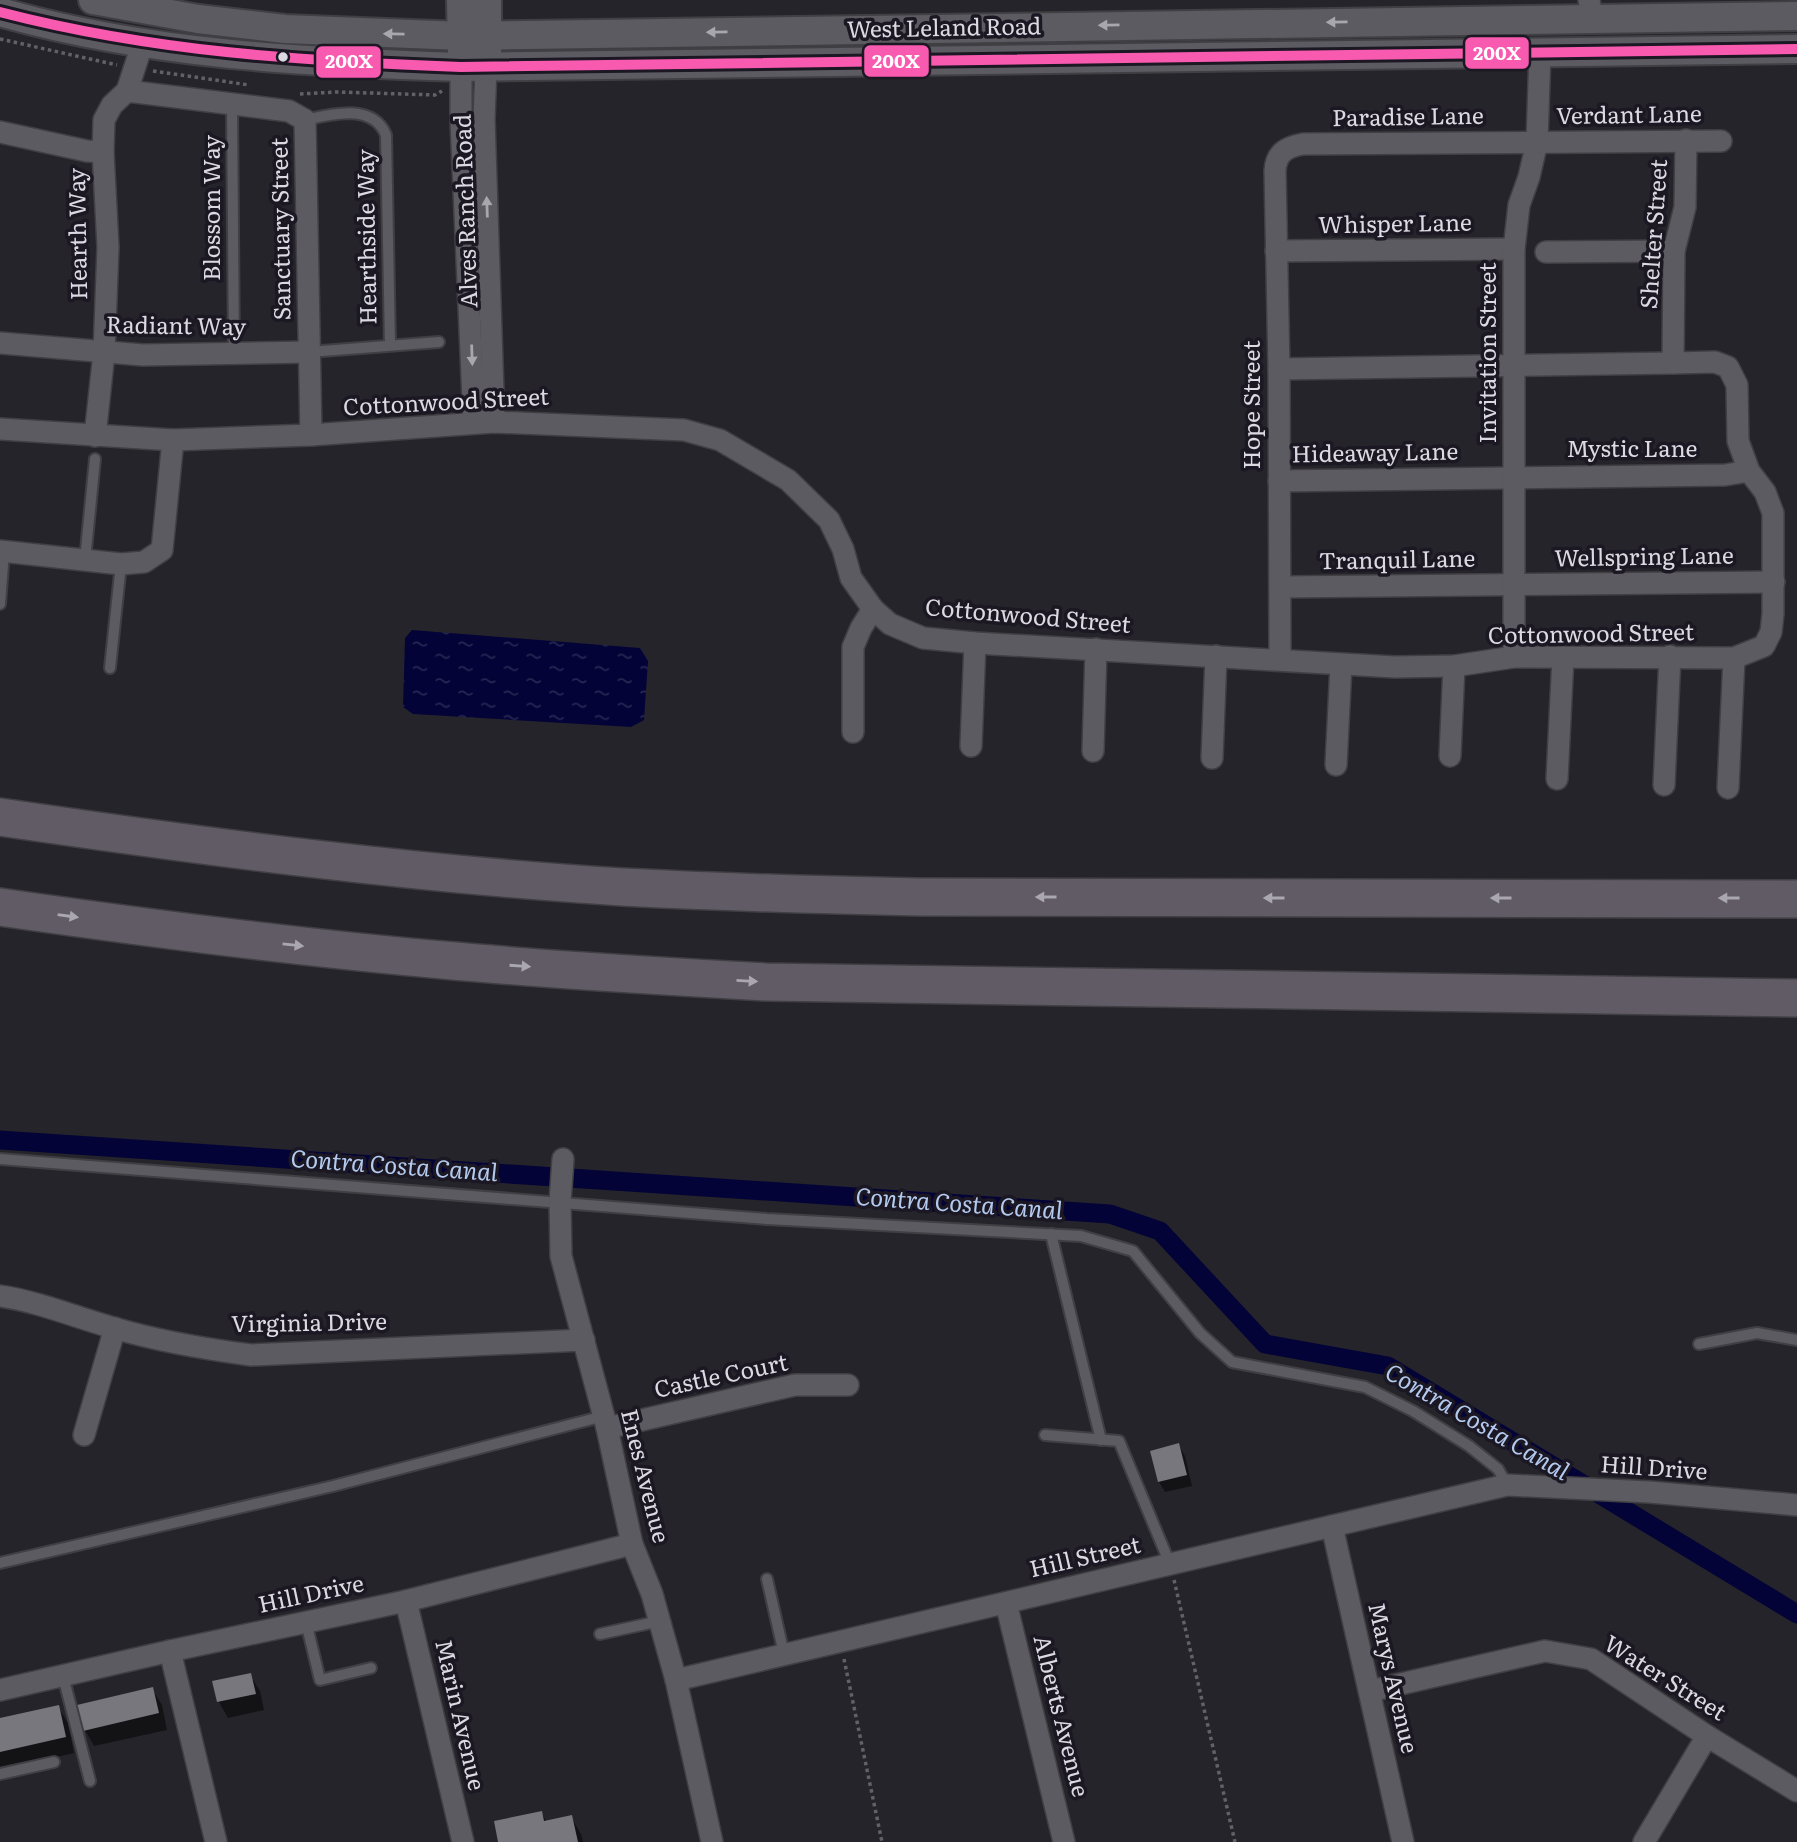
<svg xmlns="http://www.w3.org/2000/svg" width="1797" height="1842" font-family="Literata,serif">
<defs>
<pattern id="water-ripples" width="26" height="14" patternUnits="userSpaceOnUse" patternTransform="scale(1.75)"><rect width="26" height="14" fill="#030337"/><path d="M2 4q2-2 4 0t4 0M15 11q2-2 4 0t4 0" fill="none" stroke="#272754"/></pattern>
</defs>
<rect width="100%" height="100%" fill="#25242a"/>
<path fill="url(#water-ripples)" d="M412,630L640,648L648,661L644,720L631,727L413,714L403,707L405,638Z"/>
<g fill="#0007">
<path d="M1179,1446L1185,1456L1192,1486L1165,1492L1159,1482Z"/>
<path d="M250,1675L260,1691L264,1710L228,1718L219,1702Z"/>
<path d="M152,1689L162,1705L167,1730L94,1746L85,1730Z"/>
<path d="M58,1707L68,1723L74,1753L0,1770V1720Z"/>
<path d="M541,1813L547,1822L571,1817L581,1834L583,1842H500Z"/>
</g>
<g fill="none" stroke-linecap="round" stroke-linejoin="round">
<path stroke="#030337" stroke-width="19" d="M0,1140L1110,1214L1160,1231L1265,1344L1388,1366L1797,1614"/>
</g>
<g fill="#77777d">
<path d="M1179,1443L1187,1475L1158,1482L1150,1451Z"/>
<path d="M251,1673L256,1694L217,1702L212,1681Z"/>
<path d="M153,1687L159,1713L83,1731L77,1705Z"/>
<path d="M59,1705L66,1737L0,1752V1718Z"/>
<path d="M542,1811L544,1821L572,1815L578,1842H498L494,1821Z"/>
</g>
<g fill="none" stroke-linecap="round" stroke-linejoin="round">
<g stroke="#403f43" stroke-width="14">
<g id="lane">
<path d="M232,103L234,354"/>
<path d="M305,120C331,114 373,103 386,135L390,345"/>
<path d="M309,352L439,342"/>
<path d="M85,560L95,459"/>
<path d="M0,604L4,552"/>
<path d="M110,668L121,564"/>
<path d="M0,1159L767,1219L1081,1236L1133,1251L1200,1333L1232,1362L1365,1387L1413,1411L1469,1446L1498,1469L1507,1485"/>
<path d="M1051,1234L1101,1440"/>
<path d="M1699,1344L1757,1333L1797,1340"/>
<path d="M1045,1435L1119,1441L1170,1564"/>
<path d="M0,1563L333,1486L604,1416"/>
<path d="M767,1579L784,1654"/>
<path d="M306,1622L320,1680L371,1668"/>
<path d="M600,1634L660,1621"/>
<path d="M63,1676L90,1781"/>
<path d="M0,1774L54,1762"/>
</g>
</g>
<g stroke="#403f43" stroke-width="24">
<g id="street">
<path d="M1589,0L1592,17"/>
<path d="M461,67V120L474,423"/>
<path d="M486,67L484,119L494,422"/>
<path d="M127,91L289,111L305,120L311,435"/>
<path d="M0,132L87,151L103,152"/>
<path d="M1276,251L1514,249"/>
<path d="M1546,252L1674,251"/>
<path d="M0,343L143,355L309,352"/>
<path d="M1279,369L1673,363"/>
<path d="M0,429L173,440L311,435L494,422L684,430L720,440L788,480L829,520L843,549L851,578L873,609L890,624L923,638L975,643L1395,667L1454,666L1514,657L1734,658L1764,646L1771,632L1773,614V513L1765,492L1749,471L1738,441L1737,385L1728,367L1715,362L1673,363L1674,251L1685,207L1686,140"/>
<path d="M95,436L104,353L108,247L103,152L104,120L112,105L127,91L143,42"/>
<path d="M1279,481L1725,475L1749,471"/>
<path d="M0,551L121,564L144,562L162,550L173,440"/>
<path d="M1281,587L1774,582"/>
<path d="M1514,657V249L1519,205L1529,177L1537,142L1540,51"/>
<path d="M1280,659L1279,369L1275,171C1276,153 1286,147 1303,144L1721,141"/>
<path d="M853,732V647L861,628L873,609"/>
<path d="M971,746L975,643"/>
<path d="M1093,751L1096,649"/>
<path d="M1450,756L1454,666"/>
<path d="M1212,758L1216,656"/>
<path d="M1336,765L1341,665"/>
<path d="M1557,779L1563,657"/>
<path d="M1664,785L1670,656"/>
<path d="M1728,788L1734,658"/>
<path d="M563,1159L560,1202L561,1256L607,1428L632,1544L652,1594L676,1680L712,1842"/>
<path d="M0,1296C40,1302 75,1317 114,1328C158,1341 205,1349 251,1355L584,1340"/>
<path d="M607,1428L795,1385H848"/>
<path d="M84,1435L115,1328"/>
<path d="M1332,1526L1403,1842"/>
<path d="M406,1601L463,1842"/>
<path d="M1006,1603L1064,1842"/>
<path d="M170,1651L216,1842"/>
<path d="M676,1680L1507,1485L1649,1492L1797,1505"/>
<path d="M0,1690L170,1651L406,1601L632,1544"/>
<path d="M1370,1691L1545,1651L1591,1659L1707,1736L1797,1791"/>
<path d="M1644,1842L1707,1736"/>
</g>
</g>
<g stroke="#403f43" stroke-width="32">
<g id="secondary">
<path d="M93,0L198,19L285,29L462,36L1797,16"/>
<path d="M461,0L462,53"/>
<path d="M0,12C149,55 307,62 461,67L1797,49"/>
<path d="M487,54V0"/>
</g>
</g>
<g stroke="#403f43" stroke-width="40">
<g id="highway">
<path d="M0,817C206,847 414,874 622,887C721,892 820,895 919,897L1797,899"/>
<path d="M0,907C147,928 295,947 443,960C550,970 658,976 766,982L1797,998"/>
</g>
</g>
<g stroke="#636166" stroke-width="3.5" stroke-dasharray="3.5 3.5" stroke-linecap="butt">
<path d="M0,39L117,65"/>
<path d="M153,71L249,85"/>
<path d="M300,94L337,92L435,95L442,91"/>
<path d="M1174,1580L1235,1842"/>
<path d="M844,1659L882,1842"/>
</g>
<use href="#lane" stroke="#5c5b61" stroke-width="10"/>
<use href="#street" stroke="#5c5b61" stroke-width="21"/>
<use href="#secondary" stroke="#5c5b61" stroke-width="28"/>
<use href="#highway" stroke="#615b66" stroke-width="37"/>
<g stroke="#1b1723" stroke-width="16">
<path id="bus-1" d="M0,12C154,52 303,61 461,67L1797,49"/>
</g>
<use href="#bus-1" stroke="#f75aaf" stroke-width="10"/>
</g>
<defs><path id="oneway-solid" d="M-6-.8H1V-3.2L6.5 0L1 3.2V.8H-6Z" transform="scale(1.75)"/></defs>
<g fill="#a8a7ae">
<use href="#oneway-solid" transform="translate(1337 22) rotate(179)"/>
<use href="#oneway-solid" transform="translate(1109 25) rotate(179)"/>
<use href="#oneway-solid" transform="translate(717 32) rotate(179)"/>
<use href="#oneway-solid" transform="translate(394 34) rotate(-179)"/>
<use href="#oneway-solid" transform="translate(487 207) rotate(-92)"/>
<use href="#oneway-solid" transform="translate(472 355) rotate(88)"/>
</g>
<g fill="#aaa7b0">
<use href="#oneway-solid" transform="translate(1046 897) rotate(-180)"/>
<use href="#oneway-solid" transform="translate(1274 898) rotate(-180)"/>
<use href="#oneway-solid" transform="translate(1501 898) rotate(-180)"/>
<use href="#oneway-solid" transform="translate(1729 898) rotate(-180)"/>
<use href="#oneway-solid" transform="translate(68 916) rotate(8)"/>
<use href="#oneway-solid" transform="translate(293 945) rotate(6)"/>
<use href="#oneway-solid" transform="translate(520 966) rotate(4)"/>
<use href="#oneway-solid" transform="translate(747 981) rotate(3)"/>
</g>
<circle fill="#dbd9e1" stroke="#1b1723" stroke-width="2.5" cx="283" cy="57" r="6"/>
<g text-anchor="middle" stroke-width="7" stroke-linejoin="round" paint-order="stroke">
<g font-size="23" fill="#dbd9e1" stroke="#1b1723">
<text transform="translate(944 28) rotate(-1)" y="8">West Leland Road</text>
<text transform="translate(1629 115) rotate(-1)" y="8">Verdant Lane</text>
<text transform="translate(1408 117) rotate(-1)" y="8">Paradise Lane</text>
<text transform="translate(212 208) rotate(-90)" y="8">Blossom Way</text>
<text transform="translate(466 211) rotate(-92)" y="8">Alves Ranch Road</text>
<text transform="translate(1395 224) rotate(-1)" y="8">Whisper Lane</text>
<text transform="translate(281 229) rotate(-91)" y="8">Sanctuary Street</text>
<text transform="translate(78 234) rotate(-91)" y="8">Hearth Way</text>
<text transform="translate(1654 234) rotate(-86)" y="8">Shelter Street</text>
<text transform="translate(367 237) rotate(-91)" y="8">Hearthside Way</text>
<text transform="translate(176 326) rotate(1)" y="8">Radiant Way</text>
<text transform="translate(1488 353) rotate(-90)" y="8">Invitation Street</text>
<text transform="translate(446 402) rotate(-3)" y="8">Cottonwood Street</text>
<text transform="translate(1252 405) rotate(-90)" y="8">Hope Street</text>
<text x="1632" y="457">Mystic Lane</text>
<text transform="translate(1375 453) rotate(-1)" y="8">Hideaway Lane</text>
<text transform="translate(1644 557) rotate(-1)" y="8">Wellspring Lane</text>
<text transform="translate(1397 560) rotate(-1)" y="8">Tranquil Lane</text>
<text transform="translate(1028 616) rotate(5)" y="8">Cottonwood Street</text>
<text transform="translate(1591 634) rotate(-1)" y="8">Cottonwood Street</text>
<text transform="translate(309 1323) rotate(-1)" y="8">Virginia Drive</text>
<text transform="translate(721 1376) rotate(-12)" y="8">Castle Court</text>
<text transform="translate(1654 1468) rotate(4)" y="8">Hill Drive</text>
<text transform="translate(645 1476) rotate(76)" y="8">Enes Avenue</text>
<text transform="translate(1085 1557) rotate(-13)" y="8">Hill Street</text>
<text transform="translate(311 1594) rotate(-12)" y="8">Hill Drive</text>
<text transform="translate(1393 1678) rotate(77)" y="8">Marys Avenue</text>
<text transform="translate(1665 1678) rotate(32)" y="8">Water Street</text>
<text transform="translate(460 1715) rotate(77)" y="8">Marin Avenue</text>
<text transform="translate(1061 1716) rotate(76)" y="8">Alberts Avenue</text>
</g>
<g font-size="24" font-style="italic" fill="#b3caee" stroke="#1b1723">
<text transform="translate(394 1166) rotate(4)" y="8">Contra Costa Canal</text>
<text transform="translate(959 1204) rotate(4)" y="8">Contra Costa Canal</text>
<text transform="translate(1477 1422) rotate(30)" y="8">Contra Costa Canal</text>
</g>
</g>
<g stroke="#1b1723" stroke-width="2.5">
<rect x="1464" y="36" width="66" height="34" rx="7" fill="#f75aaf"/>
<rect x="863" y="44" width="67" height="34" rx="7" fill="#f75aaf"/>
<rect x="315" y="45" width="67" height="34" rx="7" fill="#f75aaf"/>
</g>
<g font-size="19" text-anchor="middle" font-weight="bold" fill="#fff">
<text x="1497" y="60">200X</text>
<text x="896" y="68">200X</text>
<text x="349" y="68">200X</text>
</g>
</svg>
